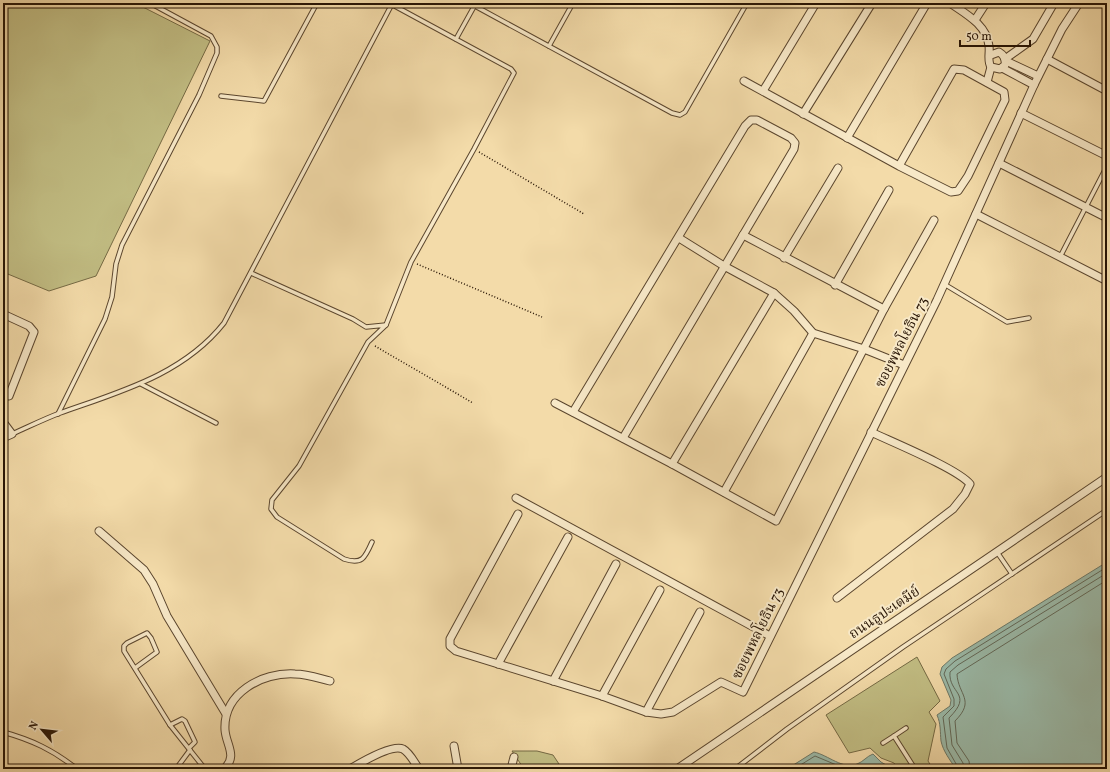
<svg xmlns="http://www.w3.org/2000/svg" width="1110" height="772" font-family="Vollkorn,'Noto Serif Thai',serif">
<rect width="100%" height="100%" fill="#f3dba9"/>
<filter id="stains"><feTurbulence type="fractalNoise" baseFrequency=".005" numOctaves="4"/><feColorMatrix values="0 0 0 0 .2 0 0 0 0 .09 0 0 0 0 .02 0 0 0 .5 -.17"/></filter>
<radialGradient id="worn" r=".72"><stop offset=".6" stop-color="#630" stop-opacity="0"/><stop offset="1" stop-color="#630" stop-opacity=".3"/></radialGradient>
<g fill="#c2be84" stroke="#756a44">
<path d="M3,3H135L210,41L96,276L49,291L3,272Z"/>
<path d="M917,657L940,701L929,712L936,724L928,761L933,769H898L894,763L881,758L870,748L849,753L826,715Z"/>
<path d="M512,751H537L553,755L561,767L557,769H524Z"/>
</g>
<g fill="#9bbbaa" stroke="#6d7968">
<path d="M1107,562V769H956C950,760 943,751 941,741C940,732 941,724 937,715L950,706L951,700L940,674L942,667L952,658Z"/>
<path d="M814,752C828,755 843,770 857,764C863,762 867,756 873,754L881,762L893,769H787Z"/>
</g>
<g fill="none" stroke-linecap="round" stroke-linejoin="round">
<g stroke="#626858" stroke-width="1">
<path d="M794,769L815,756L846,769"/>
<path d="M959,769L947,748L943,717L954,706V699L944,674L946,669L955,661L1107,567"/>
<path d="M964,769L963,763L952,745L949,718C974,693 948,694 950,672L958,665L1107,573"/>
<path d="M970,769L969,761L957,743L955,721C976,700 958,695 957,674L1107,580"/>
</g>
<g stroke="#5b462e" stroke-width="5.5">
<g id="service">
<path d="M475,6L672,113L680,115L685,112L747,3"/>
<path d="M456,39L476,3"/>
<path d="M549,46L573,3"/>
<path d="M221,96L264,101L317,3"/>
<path d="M1060,257L1107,166"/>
<path d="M251,273L353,319L366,327L386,325L368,342L299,466L272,500L271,509L277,517L344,559C362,565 365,558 372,542"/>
<path d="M944,284L1007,322L1029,318"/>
<path d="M386,325L411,262L474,149L514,73L511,69L391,4"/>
<path d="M141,384L216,423"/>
<path d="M58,414L105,319L112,297L116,264L122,245L199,95L217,53V47L211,36L150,3"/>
<path d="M12,434C28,427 44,419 60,413C119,392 183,375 224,323L392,4"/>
<path d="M997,552L1012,574"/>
<path d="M135,668L157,652L151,638L147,633L127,643L124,646V651L170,725L205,769"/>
<path d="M170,725L182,719L185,721L195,742L189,748"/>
<path d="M906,728L894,736L915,769"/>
<path d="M3,732C32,740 53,750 77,769"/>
<path d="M883,743L894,736"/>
<path d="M176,769L190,750"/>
<path d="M735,769L787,729L903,647L1107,510"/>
</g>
</g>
<g stroke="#5b462e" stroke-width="9">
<g id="minor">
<path d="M950,3C966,14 987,25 989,46C990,53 987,61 991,67L1000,69L1005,65C1006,59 1004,55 999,52L991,55"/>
<path d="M975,20L986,3"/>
<path d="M1005,59L1033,39L1054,3"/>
<path d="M1047,59L1107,91"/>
<path d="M1006,61L1038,76"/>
<path d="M1002,68L1034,85"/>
<path d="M744,81L899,166L951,192L958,191L968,176L1005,100L1004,92L964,70L954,69L899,166"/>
<path d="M987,82L991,67"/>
<path d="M763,91L816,3"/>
<path d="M1021,113L1107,156"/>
<path d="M803,114L872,3"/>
<path d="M847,138L927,3"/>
<path d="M999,163L1107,218"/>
<path d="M976,214L1107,281"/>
<path d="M743,235L884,309"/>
<path d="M679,238L724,266L774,293L794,311L813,333L864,349L904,365"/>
<path d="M784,258L838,168"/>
<path d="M835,285L889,190"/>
<path d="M3,314L29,326L34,332L9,396"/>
<path d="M555,403L672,464L776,521L884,309L934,220"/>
<path d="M573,412L745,126L751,120H757L791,138L795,143L794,149L623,438"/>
<path d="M3,422L12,434L3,438"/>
<path d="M672,464L774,293"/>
<path d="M724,492L813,333"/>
<path d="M516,498L770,636"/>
<path d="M518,514L450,639V646L456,651L602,696L646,712L661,714L673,712L721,682L743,692L937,300L1034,85L1062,29L1079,3"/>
<path d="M99,531L144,570L153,584L167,616L226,714"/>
<path d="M837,598L953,509L965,494L970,484C958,469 892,442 871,432"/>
<path d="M498,664L568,537"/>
<path d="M553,681L616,564"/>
<path d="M602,696L660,590"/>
<path d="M646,712L700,612"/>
<path d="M454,746L458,769"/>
<path d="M224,769C238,756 226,745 225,730C223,693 262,672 295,674C307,674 318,678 330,681"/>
<path d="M350,769C360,763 392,744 403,749C410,753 414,762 419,769"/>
<path d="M511,769L514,757"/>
<path d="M677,769L1107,477"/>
</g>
</g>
<g stroke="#281505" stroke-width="1.5" stroke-dasharray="1 2" stroke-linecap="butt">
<path d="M479,152L584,214"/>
<path d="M417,264L542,317"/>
<path d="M375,346L473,403"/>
</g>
<use href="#service" stroke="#f7e8c7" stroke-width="3.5"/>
<use href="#minor" stroke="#f7e8c7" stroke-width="7"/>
</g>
<g text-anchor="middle" stroke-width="4" stroke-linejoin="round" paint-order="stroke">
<g font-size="14" fill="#281505" stroke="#f7e8c7">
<text transform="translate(901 342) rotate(-63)" y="5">ซอยพหลโยธิน 73</text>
<text transform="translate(884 612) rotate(-34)" y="5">ถนนธูปะเตมีย์</text>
<text transform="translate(757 633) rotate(-64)" y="5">ซอยพหลโยธิน 73</text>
</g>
</g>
<rect width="1110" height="772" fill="none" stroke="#f3dba9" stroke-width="16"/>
<rect x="4" y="4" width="1102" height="764" fill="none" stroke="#281505" stroke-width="2"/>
<rect x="8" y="8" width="1094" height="756" fill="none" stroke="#281505"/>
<g transform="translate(42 730) rotate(298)" stroke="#f7e8c7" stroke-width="3" paint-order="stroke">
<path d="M0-3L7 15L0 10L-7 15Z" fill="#281505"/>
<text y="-6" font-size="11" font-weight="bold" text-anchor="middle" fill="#281505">N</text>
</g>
<path d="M960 40v6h70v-6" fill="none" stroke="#281505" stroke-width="2"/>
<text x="966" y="40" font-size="12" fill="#281505" stroke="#f7e8c7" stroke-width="3" paint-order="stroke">50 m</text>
<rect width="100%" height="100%" filter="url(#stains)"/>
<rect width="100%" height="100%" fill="url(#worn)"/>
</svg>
